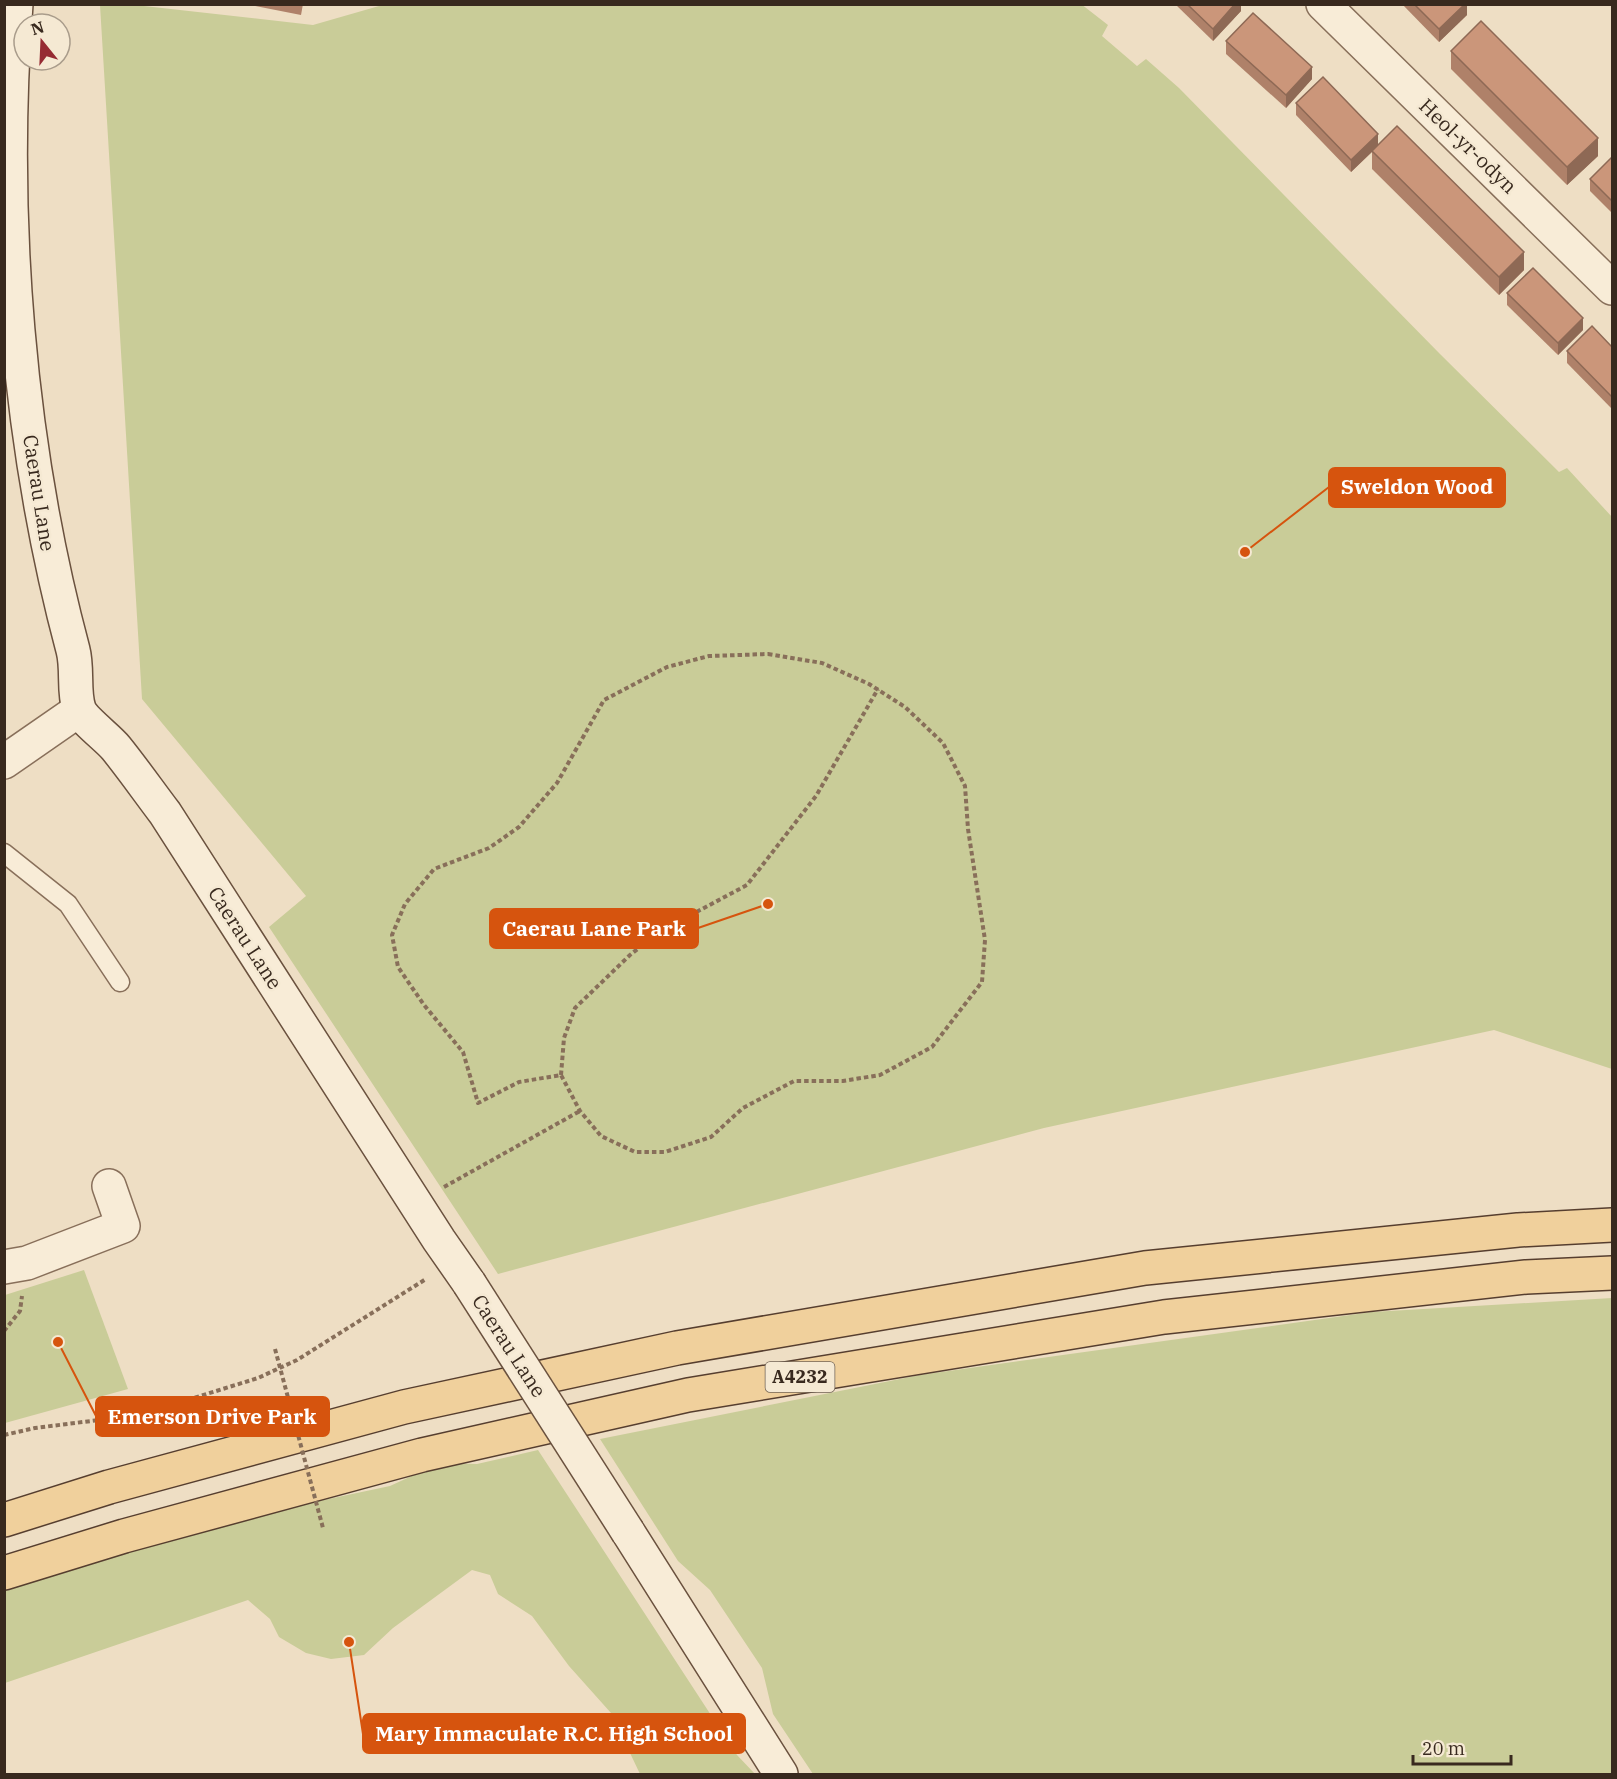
<svg xmlns="http://www.w3.org/2000/svg" width="1617" height="1779" font-family="'IBM Plex Serif',serif">
<rect width="100%" height="100%" fill="#eedec4"/>
<g fill="#c9cc98">
<path d="M386,4H1081L1108,25L1102,36L1137,66L1146,59L1179,88L1440,354L1559,472L1567,468L1612,517V1069L1494,1030L1044,1128L498,1274L269,927L306,896L142,699L100,5H135L313,25Z"/>
<path d="M84,1270L128,1389L5,1423V1295Z"/>
<path d="M1612,1298V1774H813L773,1714L762,1668L710,1590L678,1561L600,1439L920,1375L1372,1312Z"/>
<path d="M538,1450L737,1755L755,1774H640L611,1713L569,1666L532,1616L498,1594L490,1575L472,1570L393,1628L364,1655L331,1659L306,1653L279,1637L270,1619L248,1600L5,1683L4,1588L138,1548L305,1504L390,1486L440,1463L477,1464Z"/>
</g>
<g fill="none" stroke-linecap="round" stroke-linejoin="round">
<g stroke="#886f5a" stroke-width="21">
<path id="lane" d="M4,853L68,904L120,982"/>
</g>
<g stroke="#886f5a" stroke-width="36">
<g id="street">
<path d="M1323,4L1612,288"/>
<path d="M4,762L79,710"/>
<path d="M4,1267L27,1263L123,1226L109,1186"/>
</g>
</g>
<g stroke="#6a513e" stroke-width="36">
<g id="secondary">
<path d="M16,4C0,216 18,445 73,650C78,669 73,691 79,709C83,720 108,738 116,748C133,769 149,792 165,813L439,1240L469,1283"/>
<path d="M628,1532L781,1774"/>
</g>
</g>
<g stroke="#563e2f" stroke-width="36">
<g id="primary">
<path d="M4,1520L109,1487L404,1407L677,1348L1145,1268L1518,1230L1612,1225"/>
<path d="M4,1573L124,1536L422,1455L688,1395L1164,1317L1526,1277L1612,1273"/>
</g>
</g>
<g stroke="#886f5a" stroke-width="4" stroke-dasharray="4.5 3" stroke-linecap="butt">
<path d="M768,654L822,663L869,684L905,707L943,743L965,786L968,829L985,940L982,982L932,1047L880,1075L843,1081H794L743,1108L711,1137L665,1152H635L601,1136L580,1111L561,1075L519,1082L478,1103L463,1052L424,1005L398,967L392,935L405,904L434,869L489,848L519,827L557,783L604,700L667,667L709,656Z"/>
<path d="M561,1075L564,1038L575,1008L630,955L659,932L747,885L816,796L878,689"/>
<path d="M444,1187L580,1111"/>
<path d="M4,1331L20,1311L22,1296"/>
<path d="M4,1435L35,1428L139,1415L258,1378L297,1360L426,1279"/>
</g>
<use href="#lane" stroke="#f8ecd7" stroke-width="18"/>
<use href="#street" stroke="#f8ecd7" stroke-width="33"/>
<use href="#secondary" stroke="#f8ecd7" stroke-width="33"/>
<use href="#primary" stroke="#f0d09c" stroke-width="33"/>
<g stroke="#6a513e" stroke-width="36" stroke-linecap="butt">
<path id="secondary-bridge" d="M469,1283L628,1532"/>
</g>
<path stroke="#886f5a" stroke-width="4" stroke-dasharray="4.5 3" stroke-linecap="butt" d="M275,1349L323,1528"/>
<use href="#secondary-bridge" stroke="#f8ecd7" stroke-width="33"/>
</g>
<g fill="#af8169">
<path d="M250,4H303L301,15L250,5Z"/>
<path d="M1175,4H1241V11L1213,41Z"/>
<path d="M1402,4H1467V15L1439,42Z"/>
<path d="M1226,41L1312,79L1286,108L1226,54Z"/>
<path d="M1451,51L1598,156L1567,185L1451,69Z"/>
<path d="M1296,103L1378,145L1524,270L1499,295L1372,169V152L1351,172L1296,115Z"/>
<path d="M1612,158V213L1590,191V179Z"/>
<path d="M1507,293L1583,330L1558,355L1507,305Z"/>
<path d="M1612,347V409L1567,363V351Z"/>
</g>
<g fill="#8e6955">
<path d="M1235,4H1241V11L1213,41V29Z"/>
<path d="M1465,4H1467V15L1439,42V29Z"/>
<path d="M1312,67V79L1286,108V95Z"/>
<path d="M1378,134V146L1351,172V160Z"/>
<path d="M1598,138V156L1567,185V167Z"/>
<path d="M1524,252V270L1499,295V277Z"/>
<path d="M1583,318V330L1558,355V343Z"/>
</g>
<g fill="#cb967a" stroke="#8e6955" stroke-width="1.5">
<path d="M1187,4H1235L1213,29Z"/>
<path d="M1414,4H1465L1439,29Z"/>
<path d="M1253,13L1312,67L1286,95L1226,41Z"/>
<path d="M1481,21L1598,138L1567,167L1451,51Z"/>
<path d="M1323,77L1378,134L1351,160L1296,103Z"/>
<path d="M1397,126L1524,252L1499,277L1372,151Z"/>
<path d="M1612,157V201L1590,179Z"/>
<path d="M1533,268L1583,318L1558,343L1507,293Z"/>
<path d="M1592,326L1612,347V397L1567,351Z"/>
</g>
<g text-anchor="middle" stroke-width="5" stroke-linejoin="round" paint-order="stroke">
<rect fill="#f5e9d3" stroke="#716354" stroke-width="1.5" x="765.5" y="1362" width="69" height="30" rx="4.5"/>
<g font-size="18" font-weight="bold" fill="#38291e">
<text x="800" y="1383">A4232</text>
</g>
<g font-size="20" fill="#38291e" stroke="#f5e9d3">
<text transform="translate(1468 146) rotate(44)" y="7">Heol-yr-odyn</text>
<text transform="translate(39 493) rotate(81)" y="7">Caerau Lane</text>
<text transform="translate(245 938) rotate(57)" y="7">Caerau Lane</text>
<text transform="translate(509 1346) rotate(57)" y="7">Caerau Lane</text>
</g>
</g>
<path fill="none" stroke="#d6540e" stroke-width="2" d="M1245 552L1329 487M768 904L698 928M58 1342L96 1416M349 1642L363 1734"/>
<g fill="#d6540e" stroke="#f5e9d3" stroke-width="2">
<circle cx="1245" cy="552" r="6"/>
<circle cx="768" cy="904" r="6"/>
<circle cx="58" cy="1342" r="6"/>
<circle cx="349" cy="1642" r="6"/>
</g>
<g fill="#d6540e" stroke="#d6540e" stroke-width="2">
<rect x="1329" y="468" width="176" height="39" rx="6"/>
<rect x="490" y="909" width="208" height="39" rx="6"/>
<rect x="96" y="1397" width="233" height="39" rx="6"/>
<rect x="363" y="1714" width="382" height="39" rx="6"/>
</g>
<g font-size="21" text-anchor="middle" font-weight="bold" fill="#fff">
<text x="1417" y="494">Sweldon Wood</text>
<text x="594" y="936">Caerau Lane Park</text>
<text x="212" y="1424">Emerson Drive Park</text>
<text x="554" y="1741">Mary Immaculate R.C. High School</text>
</g>
<rect width="1617" height="1779" fill="none" stroke="#38291e" stroke-width="12"/>
<g transform="translate(42 42) rotate(342)"><circle r="28" fill="#f5e9d3" stroke="#a99c8b" stroke-width="1.5"/>
<path d="M0-4.5L10 22L0 15L-10 22Z" fill="#962b33"/>
<text y="-9" font-size="16" font-weight="bold" text-anchor="middle" fill="#38291e">N</text>
</g>
<path d="M1413 1755v9h98v-9" fill="none" stroke="#38291e" stroke-width="3"/>
<text x="1422" y="1755" font-size="18" fill="#38291e" stroke="#f5e9d3" stroke-width="4.5" paint-order="stroke">20 m</text>
</svg>
